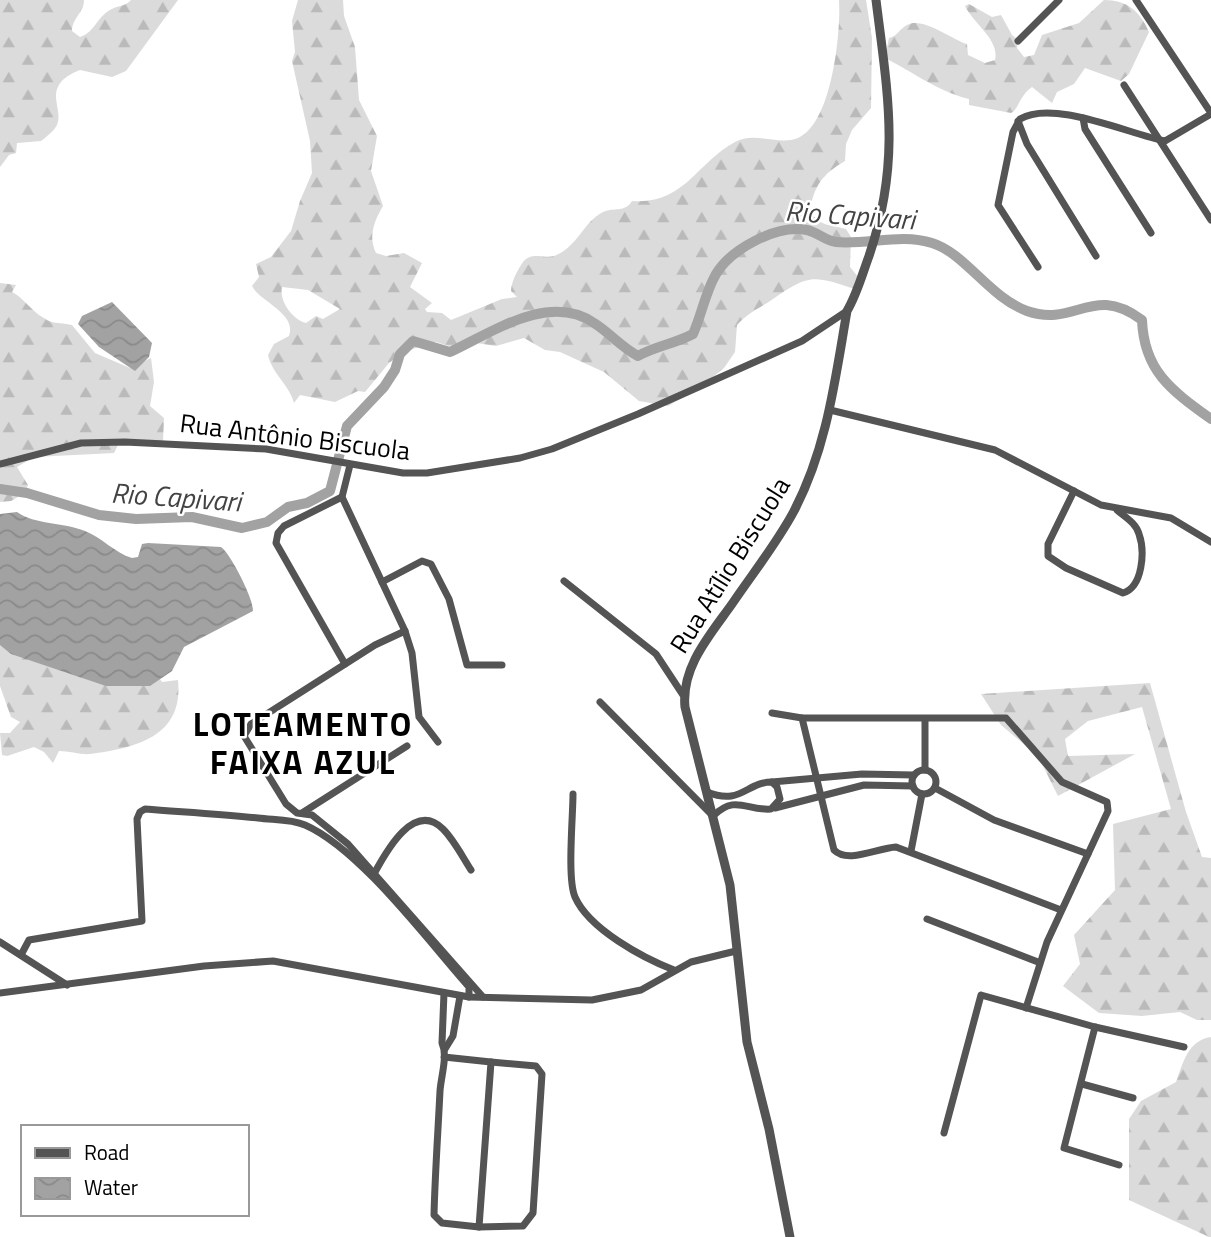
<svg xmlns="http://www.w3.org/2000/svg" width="1211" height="1237" font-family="'Titillium Web',sans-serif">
<defs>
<pattern id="forest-firs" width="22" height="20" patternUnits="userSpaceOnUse" patternTransform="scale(1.75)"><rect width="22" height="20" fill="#dbdbdb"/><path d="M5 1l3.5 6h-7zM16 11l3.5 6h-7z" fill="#bababa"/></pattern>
<pattern id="water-waves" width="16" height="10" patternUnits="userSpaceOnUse" patternTransform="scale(1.75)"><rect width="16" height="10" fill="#a2a2a2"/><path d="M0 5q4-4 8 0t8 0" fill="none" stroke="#8a8a8a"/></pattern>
</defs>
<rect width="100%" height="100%" fill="#fff"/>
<g fill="url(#forest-firs)" fill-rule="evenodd">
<path d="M0,0H84C84,13 72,18 72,31L80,37C95,32 97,17 110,10C118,5 125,7 131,0H178L126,71L112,77L80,70C39,86 65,108 57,125C54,131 46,137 41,141L17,143L16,153L9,155L0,167Z"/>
<path d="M298,0H343L344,16L355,47L359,100L377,136L371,171L383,206C374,221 368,237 376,253L386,256L404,253L422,263L410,287L432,303L425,309L427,312L442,313L451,320L502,299L517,297L511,291C511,282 518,269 523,262C532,251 544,259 554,256C577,248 584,221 603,212C614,207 625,213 632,201C684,205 696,163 735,142C755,131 777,146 798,138C832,124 841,32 839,0H866L872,38L871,108L852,130L846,144L845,161C823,174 814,185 810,211C820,227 829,224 846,229L851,237L850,267L863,283L855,289C813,275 809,274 773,299C760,308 748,313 737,325L735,352L724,368L698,389L668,406L639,401L604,372L560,352L545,350L524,338L496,346L470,342L455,348L436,342L406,351L389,363L365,392L358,391L335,402L300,395L294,403C289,384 272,374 268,355L274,344L289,336C297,313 260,302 252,286L259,277L256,264L271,257L291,231L300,201L312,173L310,141L292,61L295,52L292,21ZM282,287L308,290L340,309L323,319L316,316L306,323C292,319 279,301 282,287Z"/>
<path d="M1104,0C1127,0 1140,11 1149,32L1129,74L1121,81L1085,68L1074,84L1057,92L1052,103L1032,87C1019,96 1019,109 1011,113L969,105V99C937,91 913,72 885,58L889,38C898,36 899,29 907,25C922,16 951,39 967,44L968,55L985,63L995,60C1000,40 973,23 965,6L969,4L992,17L1001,15L1012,35L1018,40L1017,48L1024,57L1034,55L1042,35L1079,23Z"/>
<path d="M0,283L16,285L12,292C25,299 31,311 44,318C53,325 61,322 72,325L95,353L130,368L151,358L154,382L150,406L164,418L163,442L119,443L114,453L34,457L17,467L28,485L25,493L11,501L0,502Z"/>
<path d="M0,632L157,675L162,682L178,680C184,737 135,748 90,754C82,755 69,751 59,751L53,763L44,752L34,747L7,756L2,755L0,733H10L20,722L11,717L0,686Z"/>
<path d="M1150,683L1186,812L1202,857L1211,858V1020H1197L1180,1012L1142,1016L1099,1013L1063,986L1080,964L1074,935L1115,890L1113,824L1171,809L1142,707L1088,721L1065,739L1068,756L1135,754L1058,796L1038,756L1001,725L981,694Z"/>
<path d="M1211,1037V1237H1209L1129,1200V1119L1141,1101L1176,1082C1183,1063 1188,1040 1211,1037Z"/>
</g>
<g fill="url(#water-waves)">
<path d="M112,302L152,343L149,357L135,371L99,347L78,324L82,316Z"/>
<path d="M17,512C35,525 63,522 85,531C101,537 115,553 132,558L138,557L142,544L148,543L221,547C231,554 254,600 253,611L184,647L172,671L150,686H106L11,654L0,645V514Z"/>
</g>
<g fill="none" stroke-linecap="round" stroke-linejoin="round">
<path stroke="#a2a2a2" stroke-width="10" d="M0,489L27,493L99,515L136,519L192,517L242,528L267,522L288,507L307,503L330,491L347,426L384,387L395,370L400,354L413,341L450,352C491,333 549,292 594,323C610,333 621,347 638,356C656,346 674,344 693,334C702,314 705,293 716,274C731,249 777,224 807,230C817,232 826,241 836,242C867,245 902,233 932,243C965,253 989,297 1027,311C1076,328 1092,283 1142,320C1144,371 1171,390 1211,419"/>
<g stroke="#545454" stroke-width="7">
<path d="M1136,0L1211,113"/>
<path d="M1018,41L1059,0"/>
<path d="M1124,85L1211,220"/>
<path d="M1083,118L1085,129L1151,233"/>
<path d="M1018,121L1027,144L1096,256"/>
<path d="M1038,267L998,205L1013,132L1020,119C1053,99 1129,134 1165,141L1211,114"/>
<path d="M830,410L995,450L1101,505L1171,518L1211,542"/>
<path d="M0,464L81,443L125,442L266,449L403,473H427L520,458L552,449L638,414L802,341L847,311"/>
<path d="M350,465L342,497L405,631L412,653L419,717L438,742"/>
<path d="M1074,491L1048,544V556L1066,568L1123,593C1143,587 1145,551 1139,534C1136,523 1125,517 1117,510"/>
<path d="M342,497L284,526L278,533L276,543L345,664"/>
<path d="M564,581L656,654L683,695"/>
<path d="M382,582L422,561L431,564L449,599L467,665H502"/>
<path d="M405,631L375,645L251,724L244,736L286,804L297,813L312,815L348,844L483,997"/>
<path d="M600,702L713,816C736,794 746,811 771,809L780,799L777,787L772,782C746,782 741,806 707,792"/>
<path d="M772,713L802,718L834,850C848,864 877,848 896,847L1061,910"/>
<path d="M802,718H1006L1062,782L1107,802L1108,811L1047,942L1026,1008"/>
<path d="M925,719V770"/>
<circle cx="924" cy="782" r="12"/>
<path d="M772,782L862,774L914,775"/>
<path d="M935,788L994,820L1088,854"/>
<path d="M573,794C573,817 567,879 575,897C589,929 643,958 674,970"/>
<path d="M775,808L864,785L913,786"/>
<path d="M302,813L407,746"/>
<path d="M911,851L922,794"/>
<path d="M375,872C386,852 414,800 443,829C454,840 462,856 471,870"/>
<path d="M927,919L1038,962"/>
<path d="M0,942L67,985"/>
<path d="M21,955L29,940L142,921L137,819L140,812L145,809C183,812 220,814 258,818C273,820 291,819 305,825C360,849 428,941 469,987V997"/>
<path d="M0,993L204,966L273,961L469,997L592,1000L641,990L691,962L736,951"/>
<path d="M1095,1027L1064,1148L1119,1165"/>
<path d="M445,1049L453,1036L460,996"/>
<path d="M444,1057L491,1062L479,1227L442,1223L434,1215C435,1174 438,1132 440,1091C441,1076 448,1056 442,1043L444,993"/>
<path d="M1082,1084L1133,1098"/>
<path d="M944,1133L981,995L1095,1027L1184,1047"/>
<path d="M479,1227L523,1226L533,1213L542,1074L536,1066L491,1062"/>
</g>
<path stroke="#545454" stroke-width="9" d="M790,1237L769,1129L747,1042L730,885L685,707C681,667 710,635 732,604C753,573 777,543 794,511C827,448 835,380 847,311C857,294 862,275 869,256C901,162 888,96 876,0"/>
</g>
<g text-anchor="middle" stroke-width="5" stroke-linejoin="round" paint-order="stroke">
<g font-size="26" fill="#000" stroke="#fff">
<text transform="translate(295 437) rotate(7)" y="9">Rua Antônio Biscuola</text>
<text transform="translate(730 565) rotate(-58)" y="9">Rua Atílio Biscuola</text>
</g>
<g font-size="28" font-style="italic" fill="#434343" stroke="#fff">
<text transform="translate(850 215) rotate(4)" y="10">Rio Capivari</text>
<text transform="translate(176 497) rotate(4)" y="10">Rio Capivari</text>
</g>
<g font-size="33" font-weight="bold" letter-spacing="2" fill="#000" stroke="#fff">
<text x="303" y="736">LOTEAMENTO<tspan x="303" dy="38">FAIXA AZUL</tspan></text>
</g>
</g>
<rect x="21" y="1125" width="228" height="91" fill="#ffffff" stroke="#999999" stroke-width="2"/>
<rect x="35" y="1148" width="35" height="10" fill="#545454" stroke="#999999" stroke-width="2"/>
<text x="84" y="1160" font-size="21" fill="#000000">Road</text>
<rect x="35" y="1178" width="35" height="21" fill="url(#water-waves)" stroke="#999999" stroke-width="2"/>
<text x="84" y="1195" font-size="21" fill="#000000">Water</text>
</svg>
